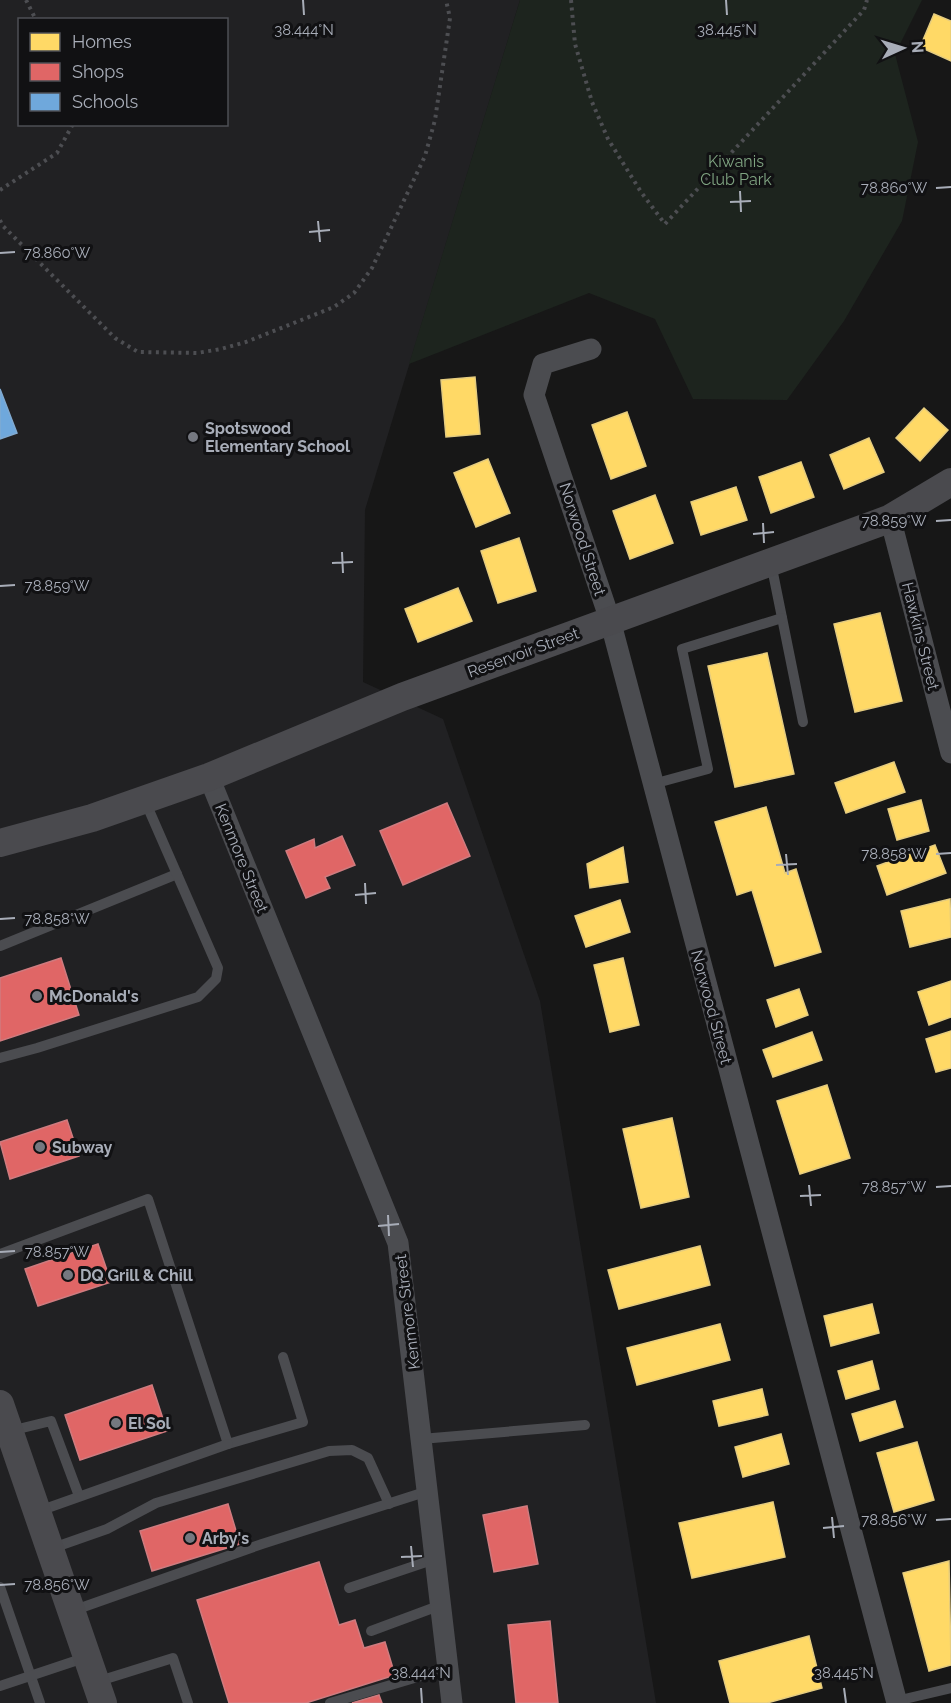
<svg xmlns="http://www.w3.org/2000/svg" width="951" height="1703" font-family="Raleway,sans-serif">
<rect width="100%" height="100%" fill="#171717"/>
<path fill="#212123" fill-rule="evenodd" d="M0,0H520L365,510L363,682L443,719L540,1001L656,1703H0ZM20,20H226V124H20Z"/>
<path fill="#1d241e" d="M520,0H922L895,54L918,142L902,221L844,321L787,400L693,399L655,319L589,293L409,364Z"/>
<g fill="#ffd966" stroke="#e5cc7f" stroke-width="1.5">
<path d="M934,14L951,21V61L920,47Z"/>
<path d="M475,377L480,434L446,437L441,380Z"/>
<path d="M924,408L948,430L920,461L896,438Z"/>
<path d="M627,412L646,466L611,479L592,425Z"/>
<path d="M869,438L884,472L844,489L830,455Z"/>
<path d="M488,459L510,513L476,527L454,473Z"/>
<path d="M801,462L814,497L771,513L759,477Z"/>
<path d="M736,487L747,520L701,535L691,502Z"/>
<path d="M655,495L673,543L630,559L613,511Z"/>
<path d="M519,538L536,591L498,603L481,551Z"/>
<path d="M458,588L472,621L418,642L405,609Z"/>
<path d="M880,613L902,701L855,712L834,624Z"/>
<path d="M767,653L794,774L735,787L708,666Z"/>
<path d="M894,762L905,792L846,813L835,783Z"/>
<path d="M921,800L929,831L897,840L888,809Z"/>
<path d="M766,807L785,873L796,869L821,952L775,966L752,890L737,895L715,822Z"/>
<path d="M935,845L946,873L887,895L877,866Z"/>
<path d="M623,847L628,882L590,888L587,864Z"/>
<path d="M950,899L951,937L910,947L901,911Z"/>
<path d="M620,900L630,932L586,947L575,916Z"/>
<path d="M623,958L639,1025L610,1032L594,965Z"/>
<path d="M951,981V1017L929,1025L918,992Z"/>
<path d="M799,989L808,1015L776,1027L767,1000Z"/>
<path d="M951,1031V1068L936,1072L926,1039Z"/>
<path d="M812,1032L822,1060L773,1077L763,1050Z"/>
<path d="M827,1085L850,1158L800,1174L777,1101Z"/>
<path d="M672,1118L689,1197L641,1208L623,1129Z"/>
<path d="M700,1246L710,1285L619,1309L608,1270Z"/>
<path d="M872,1304L879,1333L831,1346L824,1316Z"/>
<path d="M720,1324L730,1360L637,1385L627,1348Z"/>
<path d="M872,1361L879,1389L846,1399L838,1371Z"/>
<path d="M762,1389L768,1415L719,1426L713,1401Z"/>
<path d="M895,1401L903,1427L860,1441L852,1414Z"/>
<path d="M781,1434L789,1464L743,1477L735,1447Z"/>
<path d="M917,1442L934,1500L894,1512L877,1453Z"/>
<path d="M773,1502L785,1557L692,1578L679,1523Z"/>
<path d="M949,1561L951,1665L929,1671L903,1573Z"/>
<path d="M809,1636L822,1688L767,1703H730L719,1661Z"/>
</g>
<g fill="#e06666" stroke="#cf7b7f" stroke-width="1.5">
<path d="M447,803L470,856L403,885L380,831Z"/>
<path d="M342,836L355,865L325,877L330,888L306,898L286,851L314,839L315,848Z"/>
<path d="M61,958L79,1015L0,1041V978Z"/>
<path d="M67,1120L79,1156L10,1179L0,1142Z"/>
<path d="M98,1244L111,1282L38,1306L25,1269Z"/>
<path d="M152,1385L167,1431L80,1460L65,1415Z"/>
<path d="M228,1504L240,1544L152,1571L140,1531Z"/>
<path d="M527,1506L538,1564L494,1572L483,1515Z"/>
<path d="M319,1562L339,1625L355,1620L364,1648L385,1642L395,1675L306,1703H229L197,1600Z"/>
<path d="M550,1621L558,1703H516L508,1625Z"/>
<path d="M379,1695L382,1703H352Z"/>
</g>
<path fill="#6fa8dc" stroke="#80aad1" stroke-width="1.5" d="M0,389L17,433L0,439Z"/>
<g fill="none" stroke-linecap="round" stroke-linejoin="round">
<g stroke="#4d4e52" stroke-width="4" stroke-dasharray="3 4.5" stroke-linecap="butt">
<path d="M26,0L36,20"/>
<path d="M571,0L575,44L592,102L608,139L641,192L665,224L864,10L867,0"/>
<path d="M0,190L57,153L73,124"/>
<path d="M0,220L2,225L115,338L138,352L197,353L221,349L246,342L334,307L354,293L372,268L425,156L435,120L450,18L446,0"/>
</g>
<g stroke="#4b4c50" stroke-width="10">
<path d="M771,563L803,722"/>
<path d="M653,784L708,769L682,649L782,618"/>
<path d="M0,946L177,874"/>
<path d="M0,1058L37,1048L198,997L216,979L218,968L145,801"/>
<path d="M0,1254L148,1199L228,1444L303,1422L283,1357"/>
<path d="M10,1431L51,1421L79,1496"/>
<path d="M421,1439L585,1425"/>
<path d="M39,1511L228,1444"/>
<path d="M50,1549L107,1529L156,1503L329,1451L352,1450L368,1458L389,1504"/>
<path d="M0,1587L40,1703"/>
<path d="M349,1588L435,1559"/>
<path d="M72,1611L262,1544L428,1491"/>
<path d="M371,1631L441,1605"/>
<path d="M96,1682L173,1658L188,1703"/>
<path d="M0,1686L87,1657"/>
<path d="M896,1701L951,1688"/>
<path d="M330,1703L448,1668"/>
</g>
<g stroke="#4b4c50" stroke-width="21">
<path d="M591,349L543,364L534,395L610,620L897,1703"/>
<path d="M889,519L892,525L951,753"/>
<path d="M209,777L398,1243L452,1703"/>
</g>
<g stroke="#4a4a4e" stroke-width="28">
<path d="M0,843L92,818L209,777L402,697L889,519L951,482"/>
<path d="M0,1404L103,1703"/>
</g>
</g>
<path fill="none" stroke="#a8adb8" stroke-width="2" d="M303,0L304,15M726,0L727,15M936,188L951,187M740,191L741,212M730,202L751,201M318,221L320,242M309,232L330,230M0,253L15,252M936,521L951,520M763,523L764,543M753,534L774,532M342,552L343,573M332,563L353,562M0,586L15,585M786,854L788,875M936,854L951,853M776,865L797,864M365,883L366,904M355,895L376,893M0,919L15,918M809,1185L811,1206M936,1187L951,1186M800,1196L821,1195M388,1215L389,1236M378,1226L399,1224M0,1252L15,1251M832,1517L834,1538M936,1520L951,1519M823,1528L844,1526M411,1546L413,1567M401,1557L422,1556M0,1585L15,1584M421,1688L422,1703M844,1688L846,1703"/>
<g fill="#757880" stroke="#111113" stroke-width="2">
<circle cx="193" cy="437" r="6"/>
<circle cx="37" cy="996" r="6"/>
<circle cx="40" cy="1147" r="6"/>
<circle cx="68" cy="1275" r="6"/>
<circle cx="116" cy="1423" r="6"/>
<circle cx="190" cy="1538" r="6"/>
</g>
<g text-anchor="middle" stroke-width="6" stroke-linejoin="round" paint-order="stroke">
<g font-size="16" fill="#7fa381" stroke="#111113">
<text x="736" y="167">Kiwanis<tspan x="736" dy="18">Club Park</tspan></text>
</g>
<g font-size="16" font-weight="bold" fill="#a8adb8" stroke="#111113" text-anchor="start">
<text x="205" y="434">Spotswood<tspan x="205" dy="18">Elementary School</tspan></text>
<text x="49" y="1002">McDonald's</text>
<text x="52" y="1153">Subway</text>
<text x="80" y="1281">DQ Grill &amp; Chill</text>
<text x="128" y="1429">El Sol</text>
<text x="202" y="1544">Arby's</text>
</g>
<g font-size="16" fill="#a8adb8" stroke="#111113">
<text transform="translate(583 539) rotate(72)" y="6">Norwood Street</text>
<text transform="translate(921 636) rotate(76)" y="6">Hawkins Street</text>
<text transform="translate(523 652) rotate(-20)" y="6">Reservoir Street</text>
<text transform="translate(242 858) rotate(68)" y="6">Kenmore Street</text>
<text transform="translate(712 1007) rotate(75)" y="6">Norwood Street</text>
<text transform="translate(407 1312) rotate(-97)" y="6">Kenmore Street</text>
</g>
</g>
<g font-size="15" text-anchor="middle" fill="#a8adb8" stroke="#111113" stroke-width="6" stroke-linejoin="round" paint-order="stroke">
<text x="304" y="35">38.444°N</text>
<text x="727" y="35">38.445°N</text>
<text x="894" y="193">78.860°W</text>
<text x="57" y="258">78.860°W</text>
<text x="894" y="526">78.859°W</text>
<text x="57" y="591">78.859°W</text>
<text x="894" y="859">78.858°W</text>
<text x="57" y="924">78.858°W</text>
<text x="894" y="1192">78.857°W</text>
<text x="57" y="1257">78.857°W</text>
<text x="894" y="1525">78.856°W</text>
<text x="57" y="1590">78.856°W</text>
<text x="421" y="1678">38.444°N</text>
<text x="844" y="1678">38.445°N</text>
</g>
<rect x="18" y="18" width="210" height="108" fill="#111113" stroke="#4d4f55" stroke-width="1.5"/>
<rect x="30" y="33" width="30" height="18" fill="#ffd966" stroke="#4d4f55" stroke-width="1.5"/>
<text x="72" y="48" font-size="18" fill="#a8adb8">Homes</text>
<rect x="30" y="63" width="30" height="18" fill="#e06666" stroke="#4d4f55" stroke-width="1.5"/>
<text x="72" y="78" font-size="18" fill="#a8adb8">Shops</text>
<rect x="30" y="93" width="30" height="18" fill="#6fa8dc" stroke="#4d4f55" stroke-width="1.5"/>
<text x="72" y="108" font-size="18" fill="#a8adb8">Schools</text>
<g transform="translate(903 48) rotate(86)" stroke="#111113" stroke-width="4.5" paint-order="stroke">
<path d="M0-4.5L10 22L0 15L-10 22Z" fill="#a8adb8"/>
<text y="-9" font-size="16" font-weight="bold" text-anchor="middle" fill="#a8adb8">N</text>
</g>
</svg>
